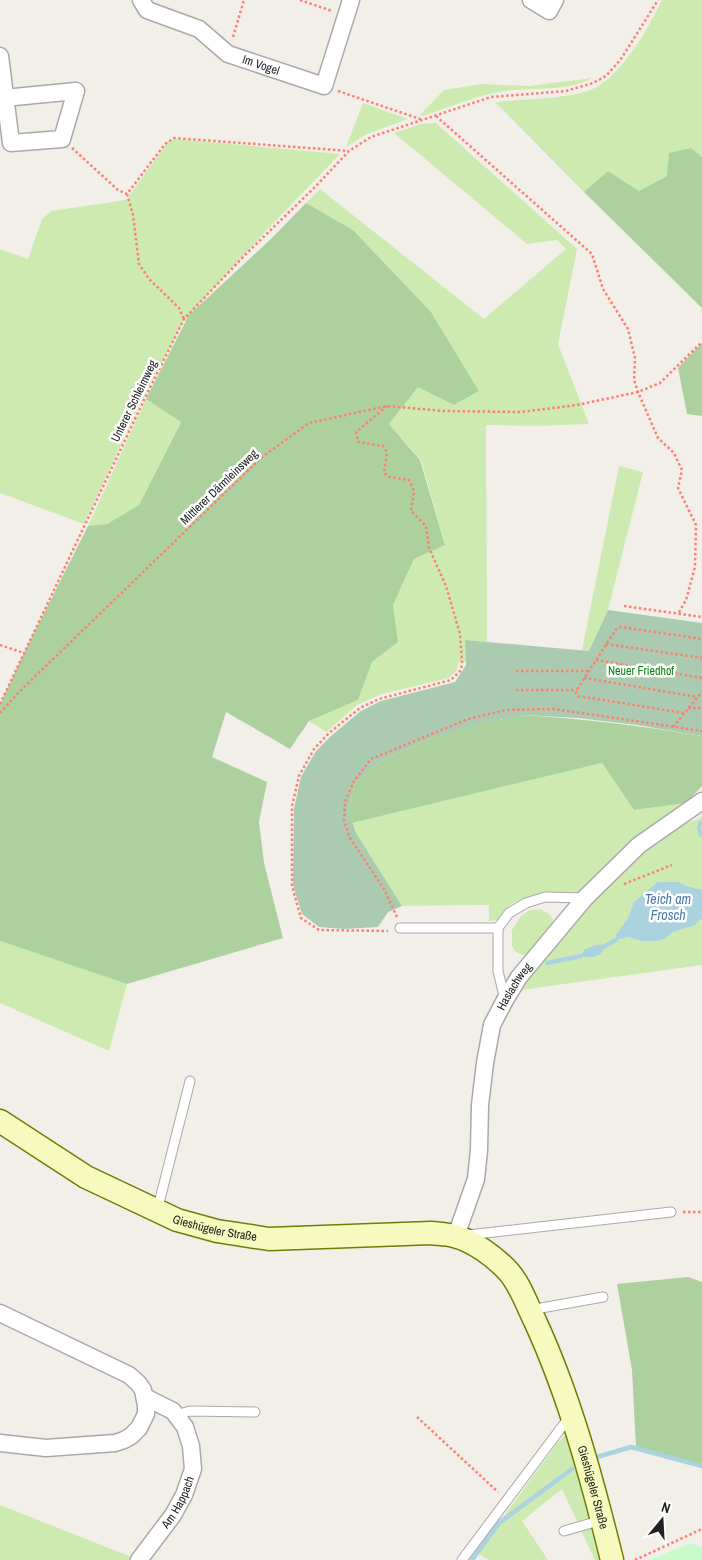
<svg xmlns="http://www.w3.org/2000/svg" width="702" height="1560" font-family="'Archivo Narrow',sans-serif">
<rect width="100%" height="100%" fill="#f2efe9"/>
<g fill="#cdebb0">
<path d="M662,0H702V157L691,148L667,176L639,191L608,171L584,192L495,102C522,99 572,99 595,88C623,73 648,29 662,0Z"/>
<path d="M593,78C566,92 534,87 505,91C477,95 450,107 423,116L420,115L444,90L481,84L529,86Z"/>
<path d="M363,103L408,119L367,134L346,147Z"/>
<path d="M436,123L577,249L558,344L589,424L538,426L486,425L487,642L465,640L466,662H459L457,670L449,678L382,694L357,705L326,732L309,721L358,700L372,662L398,642L393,605L414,559L445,544L421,460L389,424L418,386L454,405L479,391L431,312L353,230L306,203L320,189L484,319L566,249L557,240L527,244L394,133L421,124Z"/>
<path d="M176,139L340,154L265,232L189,315L186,321L184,320L143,398L84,524L0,493V249L28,259L42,219L51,211L126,200L164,147L169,141Z"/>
<path d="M146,399L181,421L139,505L107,524L88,526Z"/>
<path d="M619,466L643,472L608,610L589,651L582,650Z"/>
<path d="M602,763L634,810L686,803L583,893C558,893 532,891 510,905C505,908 501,915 497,920L489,921V905L402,906L356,834L352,823Z"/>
<path d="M702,817V965L521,990L532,971L595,899L651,843L672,829Z"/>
<path d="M541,909L549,914L553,920L552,928L530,953L523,955L516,952L512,946V930L520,917L530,910Z"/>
<path d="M0,941L127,984L109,1051L0,1003Z"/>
<path d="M564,1436H567L599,1560H595L562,1489L522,1521L548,1560H489L477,1553L558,1442Z"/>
<path d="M0,1505L139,1560H0Z"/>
</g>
<g fill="#add19e">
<path d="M691,148L702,157V308L584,192L608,171L639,191L667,176L669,153Z"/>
<path d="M306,203L353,230L431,312L479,391L454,405L418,387L389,424L420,460L445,545L414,559L393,605L398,642L372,662L358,700L309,721L290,749L226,712L212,757L267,782L259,822L264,863L283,938L127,984L0,941V705L24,653L88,526L107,524L139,505L181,422L146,399L189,315L272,238Z"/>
<path d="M702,343V416L687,414L678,368Z"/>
<path d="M524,715C584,719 643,726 702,736V786L686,803L634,810L602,763L352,823L348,810L355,783L382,760L427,740L477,724Z"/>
<path d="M688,1277L702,1282V1465L636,1448L632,1370L617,1284Z"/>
</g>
<path fill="#aacbaf" d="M608,610L702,623V736L637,725L578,718L524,715L478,724L427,740L382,760L355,783L348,810L356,833L402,906L388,912L378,927L344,929L319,927L302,914L293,885L294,808L301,777L316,751L331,736L361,711L381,701L455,682L466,665L465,640L589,651Z"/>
<path fill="#c8facc" d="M690,1543L702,1548V1560H650Z"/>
<g fill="#aad3df">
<path d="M658,882H679L686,886L702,890V919L699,920L695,925L673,932L666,938L658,941H641L629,937L616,940V935L628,918L634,902Z"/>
<path d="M604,944L605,948C599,958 592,958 581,956L584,950L593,946Z"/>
</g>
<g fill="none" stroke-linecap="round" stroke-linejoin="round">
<g stroke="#aad3df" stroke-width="4.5">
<path d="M700,823L699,829L702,835"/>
<path d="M605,946L616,940"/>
<path d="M547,963L581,956"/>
<path d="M597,1457L631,1447L702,1466"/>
<path d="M472,1560L499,1523L572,1469"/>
</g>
<g stroke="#a9a9a9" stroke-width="11">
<g id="lane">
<path d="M400,928H498"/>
<path d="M505,1000L498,971V928L509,913L526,903L545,897L585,898"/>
<path d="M157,1211L190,1081"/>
<path d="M468,1235L671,1212"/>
<path d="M530,1310L603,1297"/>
<path d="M176,1415L190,1411L255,1412"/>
<path d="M564,1531L602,1520"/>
<path d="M462,1560L570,1416"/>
</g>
</g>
<g stroke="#a9a9a9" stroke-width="19">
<g id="street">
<path id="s1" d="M141,0L147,10L199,29L228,54L324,86L351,0"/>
<path d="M531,0L549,11L555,0"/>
<path d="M0,56L11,143L62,139L76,91L4,98"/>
<path id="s2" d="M456,1236L476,1179L479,1150L480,1105L485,1063L492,1025L505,1000L519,977L585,898L639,845L702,801"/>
<path d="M0,1313L129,1375L138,1383L143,1390L146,1406V1414L139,1428L131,1436L124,1440L115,1443L46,1448L0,1443"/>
<path id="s3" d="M139,1560L173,1515L184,1495L193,1469L191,1446L185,1427L173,1411L145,1397"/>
</g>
</g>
<g stroke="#707d05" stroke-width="25">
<g id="secondary">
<path id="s4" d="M0,1121L86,1177L177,1220L217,1231L269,1239L431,1233C439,1234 447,1234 454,1236C472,1240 495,1257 508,1271C520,1284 527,1305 535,1321C570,1397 592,1479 612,1560"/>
</g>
</g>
<g stroke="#fa8072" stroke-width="2.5" stroke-dasharray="2.5 2.5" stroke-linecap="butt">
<path d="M300,0L332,11"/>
<path d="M233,37L244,0"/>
<path d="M338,91L423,120"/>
<path d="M436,116L592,254L603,289L628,329L635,358L634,380L638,392L658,438L674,453L682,470L678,488L696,525L695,567L686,600L678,614"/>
<path d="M72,148L118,190L127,194L165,144L174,138L349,151"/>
<path d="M127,194L133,215L139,264L149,279L179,308L184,319"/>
<path d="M387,406L356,432L358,442L383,446L387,452L384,473L389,477L409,480L414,491L411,511L426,526L429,548L446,586L460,634L462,662L461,670L451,680L379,699L360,708L329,733L314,749L299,776L292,806V886L301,918L319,930L388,931"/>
<path d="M624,606L702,617"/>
<path d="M606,644L702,658"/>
<path d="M0,645L24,653"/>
<path d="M596,660L702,678"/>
<path d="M516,671H588"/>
<path d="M584,678L698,697"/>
<path d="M516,690H577"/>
<path d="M0,704L145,398L184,319L248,252L316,186L349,151L371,137L491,97L566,91L593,83L606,76L621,59L658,0"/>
<path d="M688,708H702"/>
<path d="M0,713L19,692L261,458L309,423L387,406L444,411L521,412L577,405L638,392L660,383L702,342"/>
<path d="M684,713L578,696L576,693L578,688L617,628L621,627L702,639"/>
<path d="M673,727L702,692"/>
<path d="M624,884L672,865"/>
<path d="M397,917L384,889L350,838L344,821L345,802L354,781L371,759L468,719L506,710L554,709L702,731"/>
<path d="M683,1212H702"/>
<path d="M417,1417L498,1492"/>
<path d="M635,1560L702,1529"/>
</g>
<use href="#lane" stroke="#fff" stroke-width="9"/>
<use href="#street" stroke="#fff" stroke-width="16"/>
<use href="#secondary" stroke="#f7fabf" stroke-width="22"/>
</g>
<g text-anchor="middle" stroke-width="5" stroke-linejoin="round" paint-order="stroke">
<g font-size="12" fill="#222" stroke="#fff">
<text dy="4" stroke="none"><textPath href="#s1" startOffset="140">Im Vogel</textPath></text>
<text transform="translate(134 401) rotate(-64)" y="4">Unterer Schleimweg</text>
<text transform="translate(219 487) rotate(-44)" y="4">Mittlerer Därmleinsweg</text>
<text dy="4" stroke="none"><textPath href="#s2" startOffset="260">Haslachweg</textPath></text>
<text dy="4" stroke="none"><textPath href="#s4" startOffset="242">Gieshügeler Straße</textPath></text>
<text dy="4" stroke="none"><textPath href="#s4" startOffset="781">Gieshügeler Straße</textPath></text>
<text dy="4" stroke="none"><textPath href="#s3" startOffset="70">Am Happach</textPath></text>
</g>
<g font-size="12" fill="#0c8416" stroke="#fff">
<text x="641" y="675">Neuer Friedhof</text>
</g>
<g font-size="14" font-style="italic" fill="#4a7aab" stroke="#fff">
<text x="668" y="904">Teich am<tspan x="668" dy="16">Frosch</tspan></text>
</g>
</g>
<g transform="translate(662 1520) rotate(18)" stroke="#ffffff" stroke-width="4" paint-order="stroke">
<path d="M0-4L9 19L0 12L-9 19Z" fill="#222222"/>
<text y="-8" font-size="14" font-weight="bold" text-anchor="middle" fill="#222222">N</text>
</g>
</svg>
